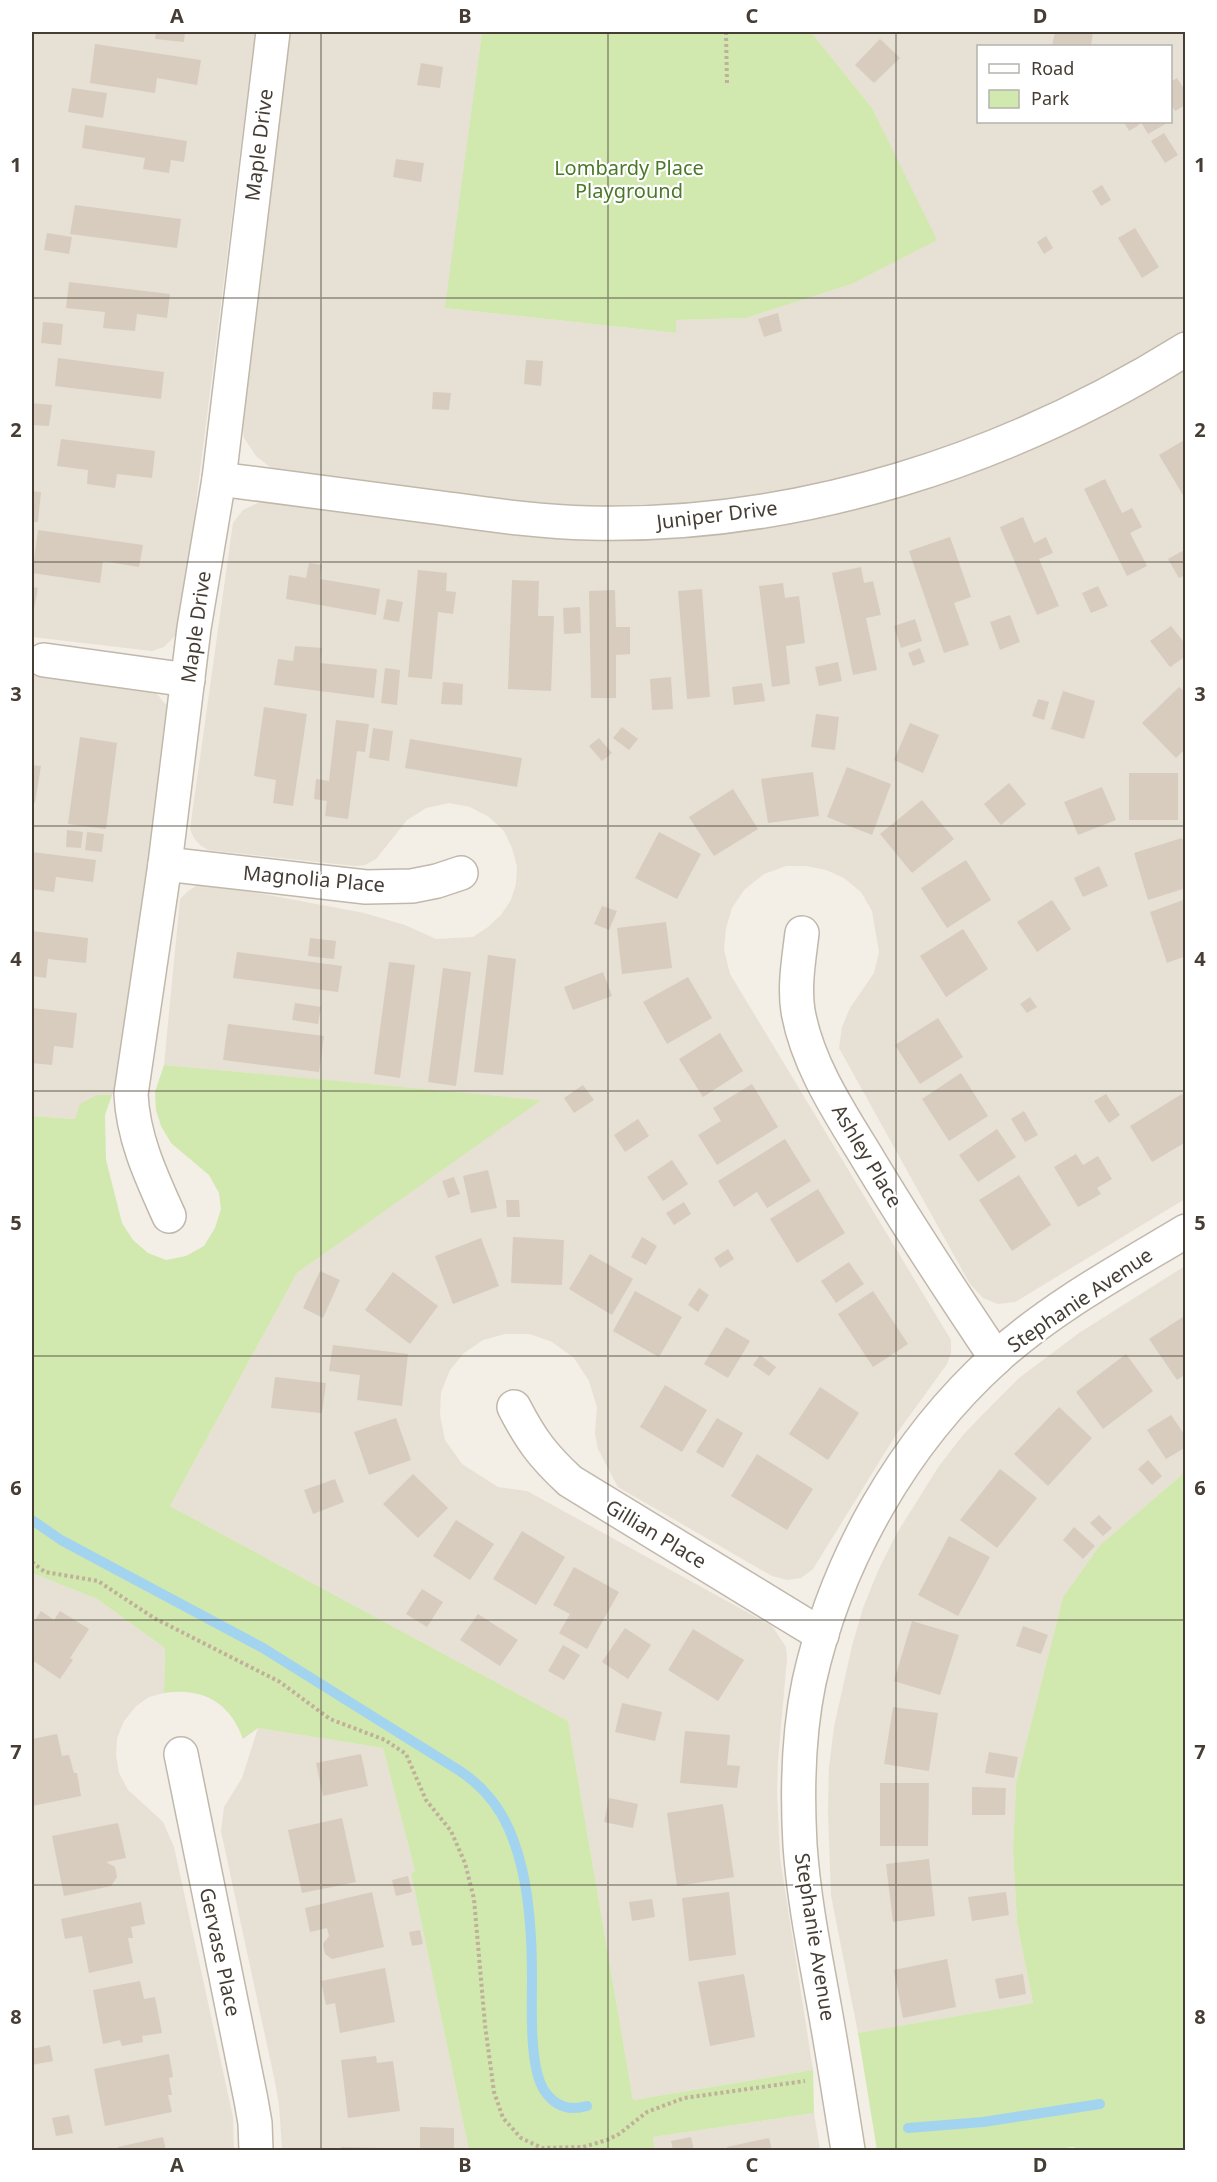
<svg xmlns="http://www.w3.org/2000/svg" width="1217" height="2182" font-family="'Noto Sans',sans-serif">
<rect width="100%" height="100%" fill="#f3eee6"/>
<g fill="#e7e0d4" fill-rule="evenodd">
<path d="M32,32H255L180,631L164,647L152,651L32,637Z"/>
<path d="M289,32H482L446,308L676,333L675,320L746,318L852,284L936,240L872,108L811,32H1185V332L1127,369L999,430L868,473L799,490L662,506L594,508L447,493L287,473L270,467L256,456L244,438L241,417ZM978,46H1170V122H978Z"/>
<path d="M1185,368V1199L1015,1302L998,1304L983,1298L970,1284L839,1048L842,1027L850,1008L874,973L879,952L872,911L861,892L844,878L826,870L806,866H786L764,874L744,890L732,908L726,928L724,950L730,974L951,1340V1353L947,1364L897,1433L813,1569L801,1578L787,1580L772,1576L618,1487L598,1449L595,1433L597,1407L589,1381L574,1358L552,1342L530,1334H505L483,1340L464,1353L450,1370L441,1392L440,1415L445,1440L462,1464L498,1487L527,1491L772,1626L786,1647L787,1658L778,1760L777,1792L780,1858L813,2070L633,2100L568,1721L170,1506L297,1273L540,1100L164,1065L180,899L188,891L198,885L210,884L364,913L405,925L436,939L473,937L488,927L501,915L511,900L516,884L517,866L512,848L504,831L489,817L470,807L449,803L426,808L407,820L376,859L365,865L355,866L208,850L200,845L194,838L190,829L233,523L243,510L258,503L274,502L573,538L1036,446L1117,407Z"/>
<path d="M32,675L146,689L157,694L171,711L121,1073L112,1095H97L76,1119L32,1116Z"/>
<path d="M1185,1266V1472L1100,1545L1063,1597L1016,1783L1013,1849L1017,1923L1033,2003L858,2033L831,1895L828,1810L829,1768L834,1727L852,1646L863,1608L878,1571L897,1533L939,1466L963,1435L991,1406L1019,1378L1079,1333Z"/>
<path d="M32,1573L97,1599L165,1648L164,1693L149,1697L136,1706L124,1721L117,1738L116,1755L119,1773L128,1790L163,1822L174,1847L233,2117L234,2150H32Z"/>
<path d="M258,1728L383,1748L415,1871L411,1873L469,2150H282L279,2104L275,2082L221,1831L224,1807L242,1778Z"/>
<path d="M814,2113L820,2150H655L653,2137Z"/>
</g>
<g fill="#d1e8ae">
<path d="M482,32H811L872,108L937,240L852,284L746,318L676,320V333L445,308Z"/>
<path d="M164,1065L541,1100L297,1273L170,1506L568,1721L633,2100L813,2070L814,2113L653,2137L655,2150H469L411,1873L415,1871L383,1748L258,1728L243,1739C230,1702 202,1687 164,1693L165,1648L97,1599L32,1573V1116L75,1119L80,1104L97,1095H112L105,1115L106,1160L122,1223L133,1240L148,1253L166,1260L186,1256L204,1246L215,1228L221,1209L219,1193L209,1175L171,1143L161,1126L156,1110L155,1092Z"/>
<path d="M1185,1472V2150H1075L1074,2147L1045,2150H877L858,2033L1033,2003L1017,1923L1013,1849L1016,1783L1063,1597L1100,1545Z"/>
</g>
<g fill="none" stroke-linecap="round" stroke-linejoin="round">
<g stroke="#a2d4f0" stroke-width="10">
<path d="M32,1520L61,1540L263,1648L460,1771C496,1795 512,1827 522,1869C530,1903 532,1942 532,1978C532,2006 529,2067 544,2090C555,2107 570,2111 587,2106"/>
<path d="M908,2128L983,2122L1100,2104"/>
</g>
</g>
<g fill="#d8ccbe">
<path d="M156,32H185L184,42L155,39Z"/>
<path d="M1055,32H1093L1091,46H1052Z"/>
<path d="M880,39L900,58L874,83L855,65Z"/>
<path d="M95,44L201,60L197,85L157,78L155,93L90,83Z"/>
<path d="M421,63L443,67L440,88L417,85Z"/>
<path d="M1177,78L1186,92V105L1175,111L1170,103V82Z"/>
<path d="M72,88L107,93L103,118L68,112Z"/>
<path d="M1124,122H1136L1139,125L1129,131Z"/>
<path d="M1141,122H1169L1148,134Z"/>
<path d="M85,125L187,141L184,162L171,160L169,173L143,169L145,158L82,148Z"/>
<path d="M1164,133L1178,155L1165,163L1151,141Z"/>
<path d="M396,159L424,163L421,182L393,177Z"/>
<path d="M1102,185L1111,200L1101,206L1092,191Z"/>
<path d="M75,205L181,219L177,248L70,234Z"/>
<path d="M1135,228L1159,267L1142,278L1118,238Z"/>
<path d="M47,233L72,237L69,254L44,250Z"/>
<path d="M1046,236L1053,248L1044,254L1037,242Z"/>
<path d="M69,282L170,294L167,318L137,314L135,331L103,328L105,312L66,308Z"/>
<path d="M778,313L782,331L764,337L758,319Z"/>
<path d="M43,322L63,324L61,345L41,343Z"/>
<path d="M58,358L164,372L161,399L55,386Z"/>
<path d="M526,360L543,361L541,386L524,384Z"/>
<path d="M433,392L451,393L449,410L432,409Z"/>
<path d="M32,403L52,405L49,426L32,425Z"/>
<path d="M61,439L155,451L152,478L117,474L115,488L87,484L88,470L57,466Z"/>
<path d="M1186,439V500L1159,455Z"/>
<path d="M1105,479L1122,513L1132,508L1142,527L1130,533L1147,566L1127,576L1084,489Z"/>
<path d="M32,491L41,492L38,522H32Z"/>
<path d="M1023,517L1034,543L1046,537L1053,553L1039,559L1059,606L1037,615L1000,527Z"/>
<path d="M38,530L143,545L139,567L103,561L100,583L32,573Z"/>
<path d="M950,537L971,597L954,603L969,645L944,653L909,551Z"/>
<path d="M1186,549V575L1179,578L1168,559Z"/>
<path d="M309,563L322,565L320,579L380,589L376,615L286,599L289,575L306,578Z"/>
<path d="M861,567L864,583L873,581L881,615L866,618L877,670L853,675L832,573Z"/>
<path d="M418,570L447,573L446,591L456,592L453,614L438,612L432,679L408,677Z"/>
<path d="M512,580L539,581L538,616H554L551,691L508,689Z"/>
<path d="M783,583L785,598L799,596L805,643L786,646L790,684L772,687L759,586Z"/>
<path d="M1098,586L1108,606L1091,613L1082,593Z"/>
<path d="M32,587L38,588L34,609L32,608Z"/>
<path d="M702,589L710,697L687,699L678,591Z"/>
<path d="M615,590L616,627H630V654L616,655V698H591L589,591Z"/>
<path d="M387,599L403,602L399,622L383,619Z"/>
<path d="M580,607L581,633L564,634L563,608Z"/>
<path d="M1010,615L1020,642L1000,650L990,622Z"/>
<path d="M915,619L922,641L901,648L894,626Z"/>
<path d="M1171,626L1186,645V656L1170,667L1150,641Z"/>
<path d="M295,646L322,648L320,663L377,669L374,698L274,685L278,659L293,661Z"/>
<path d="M920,648L925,662L913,666L908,653Z"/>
<path d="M838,662L842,681L819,686L815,667Z"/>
<path d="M385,668L400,670L397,705L381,703Z"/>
<path d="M671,677L673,709L652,710L650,679Z"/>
<path d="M443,682L463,684L462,705L441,704Z"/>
<path d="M762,683L765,701L734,705L732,687Z"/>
<path d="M1179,687L1186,693V748L1176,758L1142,723Z"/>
<path d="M1063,691L1095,701L1084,739L1051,729Z"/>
<path d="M1038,699L1049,702L1044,720L1032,716Z"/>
<path d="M264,707L307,714L293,806L273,803L276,780L254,776Z"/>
<path d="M816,714L839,717L835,750L811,747Z"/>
<path d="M336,720L369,724L365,752L357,751L348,819L325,816L327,801L314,799L316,779L329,781Z"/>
<path d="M910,723L939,735L923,773L894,760Z"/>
<path d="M622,727L638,739L629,750L613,738Z"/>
<path d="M373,728L393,731L389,761L369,758Z"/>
<path d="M80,737L117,743L106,829L68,824Z"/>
<path d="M599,738L612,753L602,761L589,746Z"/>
<path d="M410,739L522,758L517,787L405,768Z"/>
<path d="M32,765L41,766L35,803H32Z"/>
<path d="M847,767L891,784L872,835L827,817Z"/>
<path d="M813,772L819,816L768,823L761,779Z"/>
<rect x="1129" y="773" width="49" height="47"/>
<path d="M1009,783L1026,804L1001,825L984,804Z"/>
<path d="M1102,787L1116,820L1078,835L1064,802Z"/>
<path d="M733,789L758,829L714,856L689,817Z"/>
<path d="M922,800L954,839L912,873L880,834Z"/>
<path d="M67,830L83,832L81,848L66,847Z"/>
<path d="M87,832L104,834L102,852L85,850Z"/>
<path d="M659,832L701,854L677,899L635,878Z"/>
<path d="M1182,838L1186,851V888L1148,900L1134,853Z"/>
<path d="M32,852L96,860L93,882L56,877L54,892L32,889Z"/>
<path d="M966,860L991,900L947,928L921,888Z"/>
<path d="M1099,866L1108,886L1083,897L1074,878Z"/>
<path d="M1186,899V956L1167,963L1150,912Z"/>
<path d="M1052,900L1071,929L1037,952L1017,922Z"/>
<path d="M602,906L617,911L609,930L594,924Z"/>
<path d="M666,922L672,968L622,974L617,928Z"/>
<path d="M963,929L988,969L946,997L920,956Z"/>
<path d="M32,931L88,938L86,963L48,959L46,978L32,976Z"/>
<path d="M310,938L336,941L334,959L308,956Z"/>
<path d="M237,952L342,966L338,992L233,978Z"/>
<path d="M488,955L516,959L503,1075L474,1072Z"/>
<path d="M389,962L415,965L400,1078L374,1074Z"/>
<path d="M443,968L471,972L456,1086L428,1082Z"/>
<path d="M603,972L612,996L573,1010L564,987Z"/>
<path d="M688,977L712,1018L667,1044L643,1002Z"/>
<path d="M1030,997L1037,1007L1027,1013L1020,1004Z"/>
<path d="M295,1003L321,1007L318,1024L292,1020Z"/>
<path d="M32,1008L77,1013L73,1048L54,1046L52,1065L32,1063Z"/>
<path d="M938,1018L963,1057L920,1084L895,1045Z"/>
<path d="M228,1024L324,1036L319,1072L223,1060Z"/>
<path d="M720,1033L743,1071L703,1097L679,1059Z"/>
<path d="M961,1073L988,1116L949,1141L922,1099Z"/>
<path d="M752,1084L778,1127L717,1165L698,1135L721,1121L713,1108Z"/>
<path d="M583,1085L594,1100L574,1113L564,1098Z"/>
<path d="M1106,1094L1120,1115L1109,1123L1094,1101Z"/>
<path d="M1182,1094L1186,1100V1142L1152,1162L1130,1126Z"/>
<path d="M1024,1111L1038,1135L1025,1142L1011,1119Z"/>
<path d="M638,1119L649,1136L625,1152L614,1135Z"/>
<path d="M997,1129L1016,1157L978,1182L959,1155Z"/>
<path d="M785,1139L811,1181L767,1208L757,1192L734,1207L718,1181Z"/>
<path d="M1076,1154L1083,1165L1098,1156L1112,1179L1097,1188L1101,1194L1078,1207L1054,1167Z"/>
<path d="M672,1160L688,1184L663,1201L647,1177Z"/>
<path d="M488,1170L497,1208L471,1213L463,1176Z"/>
<path d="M1019,1175L1051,1225L1012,1251L979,1200Z"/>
<path d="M454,1177L460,1194L448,1198L442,1181Z"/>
<path d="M818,1189L845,1233L797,1263L770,1219Z"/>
<path d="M506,1200H519L520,1217H507Z"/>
<path d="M684,1202L691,1214L674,1225L666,1213Z"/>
<path d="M513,1237L564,1240L562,1285L511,1283Z"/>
<path d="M642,1237L657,1246L646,1265L631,1257Z"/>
<path d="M481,1238L499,1286L453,1304L435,1256Z"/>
<path d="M728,1249L734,1259L720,1268L714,1258Z"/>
<path d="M590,1254L633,1279L612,1315L569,1289Z"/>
<path d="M849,1262L864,1284L836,1303L821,1281Z"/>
<path d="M320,1271L340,1280L323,1318L303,1308Z"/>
<path d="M393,1272L438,1306L410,1344L365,1310Z"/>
<path d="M699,1288L709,1295L698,1312L688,1305Z"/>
<path d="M635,1291L682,1317L659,1357L613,1331Z"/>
<path d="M873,1291L908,1344L873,1367L838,1314Z"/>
<path d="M1186,1315V1374L1177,1380L1149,1339Z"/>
<path d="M726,1327L750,1341L728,1378L704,1364Z"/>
<path d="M333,1345L408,1354L402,1406L357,1400L360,1375L329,1371Z"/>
<path d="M1126,1354L1153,1391L1103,1429L1076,1392Z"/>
<path d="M760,1355L776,1367L769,1376L753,1365Z"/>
<path d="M275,1377L326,1383L322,1413L271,1408Z"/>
<path d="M665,1385L707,1410L682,1452L640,1427Z"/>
<path d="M820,1387L859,1413L828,1460L789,1434Z"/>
<path d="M1059,1407L1092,1438L1048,1486L1014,1454Z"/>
<path d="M1171,1415L1186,1437V1447L1166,1459L1147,1430Z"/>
<path d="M396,1418L411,1460L369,1475L354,1432Z"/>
<path d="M717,1418L743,1433L723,1468L696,1452Z"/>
<path d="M757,1454L813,1489L787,1530L731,1496Z"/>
<path d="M1148,1460L1162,1476L1152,1485L1138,1469Z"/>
<path d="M1000,1469L1037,1498L997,1548L960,1520Z"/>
<path d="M413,1474L448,1508L418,1538L383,1504Z"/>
<path d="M335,1479L344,1502L313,1514L304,1490Z"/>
<path d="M1099,1515L1112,1528L1103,1536L1090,1523Z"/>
<path d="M456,1520L494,1544L470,1580L433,1556Z"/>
<path d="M1074,1527L1095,1546L1083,1559L1063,1540Z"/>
<path d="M522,1531L565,1557L536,1605L493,1579Z"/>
<path d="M949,1536L990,1557L958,1616L918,1595Z"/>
<path d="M574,1567L619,1592L587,1649L559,1633L570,1614L553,1605Z"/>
<path d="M422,1589L443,1602L427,1627L406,1614Z"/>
<path d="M41,1611L54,1620L60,1611L89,1629L70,1658L73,1660L60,1679L32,1660V1625Z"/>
<path d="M478,1614L518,1640L500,1666L460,1640Z"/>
<path d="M912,1621L959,1635L940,1695L894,1681Z"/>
<path d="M1023,1626L1048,1635L1041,1654L1016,1646Z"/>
<path d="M625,1628L651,1645L628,1679L602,1662Z"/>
<path d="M693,1629L744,1660L718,1701L668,1670Z"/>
<path d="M563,1645L580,1655L564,1680L548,1671Z"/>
<path d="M622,1703L662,1712L655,1741L615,1732Z"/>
<path d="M893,1707L938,1713L929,1771L884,1764Z"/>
<path d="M685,1731L730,1735L727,1765L740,1766L737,1788L680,1783Z"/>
<path d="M57,1734L62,1756L69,1755L74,1773H77L81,1796L32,1806V1739Z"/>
<path d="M989,1752L1018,1757L1014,1778L985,1773Z"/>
<path d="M361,1754L368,1786L323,1796L316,1763Z"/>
<path d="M880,1783H929L928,1846H880Z"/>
<path d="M972,1787L1006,1788L1005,1815H972Z"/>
<path d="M609,1798L638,1804L633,1828L604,1822Z"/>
<path d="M723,1804L734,1877L677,1886L667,1813Z"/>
<path d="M342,1818L356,1882L302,1893L288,1830Z"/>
<path d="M118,1823L126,1858L106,1862L115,1867L117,1877L111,1886L64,1896L52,1836Z"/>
<path d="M929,1859L935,1916L893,1922L886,1864Z"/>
<path d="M408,1876L412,1892L396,1896L392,1880Z"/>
<path d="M372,1892L384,1947L332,1959L325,1954L323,1944L329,1936L327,1928L310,1932L305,1908Z"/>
<path d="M729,1892L736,1955L689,1961L682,1898Z"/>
<path d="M1006,1892L1009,1915L972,1921L968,1897Z"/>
<path d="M652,1899L655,1917L632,1921L629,1902Z"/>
<path d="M141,1902L145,1924L131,1927L133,1938H128L133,1963L89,1973L82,1936L65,1939L61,1919Z"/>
<path d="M420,1930L423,1944L412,1946L409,1932Z"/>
<path d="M947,1959L956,2007L903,2018L894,1970Z"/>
<path d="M385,1968L395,2022L340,2033L335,2003L326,2005L321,1981Z"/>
<path d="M744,1974L755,2037L710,2046L698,1982Z"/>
<path d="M1023,1974L1026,1994L999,1999L995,1979Z"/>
<path d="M140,1981L144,1999L155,1997L162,2033L142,2036L143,2042L122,2046L120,2040L103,2044L93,1990Z"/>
<path d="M50,2045L53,2061L32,2065V2049Z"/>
<path d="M169,2054L173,2077L169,2078L172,2095H168L172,2112L105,2126L94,2069Z"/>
<path d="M376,2056L377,2063L393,2061L400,2111L348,2118L341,2060Z"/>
<path d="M69,2115L73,2133L56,2136L52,2118Z"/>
<path d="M420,2127L454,2128V2150H420Z"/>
<path d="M163,2137L166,2150H118V2147Z"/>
<path d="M691,2137L694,2150H673L671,2141Z"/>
<path d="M769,2138L772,2150H727V2147Z"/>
<path d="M341,2147L388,2148V2150H341Z"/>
</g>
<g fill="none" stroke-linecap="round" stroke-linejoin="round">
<g stroke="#c1b8ab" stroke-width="36">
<g id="minor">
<path d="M219,479C291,488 363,498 434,507C486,514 537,522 589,523C800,528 1008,460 1186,349"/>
<path d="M44,660L188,680"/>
<path d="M165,864L366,887L412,886L437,881L461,873"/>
<path d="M802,933C799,958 794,986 798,1011C807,1063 838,1110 865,1154C907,1224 951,1291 996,1358"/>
<path d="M169,1216C151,1176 133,1138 131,1094L165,864L194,628L219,479L273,32"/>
<path d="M514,1407C531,1440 543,1456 570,1481L822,1635"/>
<path d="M181,1754L251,2100L255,2123L256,2150"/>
<path d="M848,2150C841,2106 834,2061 826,2016C816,1959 804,1903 800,1845C797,1791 798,1735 809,1682C836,1560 903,1442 996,1358C1052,1307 1121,1270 1186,1231"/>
</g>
</g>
<g stroke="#c0b09a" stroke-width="4" stroke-dasharray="3 3" stroke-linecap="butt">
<path d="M726,32L727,83"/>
<path d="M32,1562L45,1572L98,1581L154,1618L280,1682L330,1719L385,1740L406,1754L426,1800L451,1831L465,1863L474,1899L485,2025L494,2092L503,2118L521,2138L542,2148L583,2147L607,2140L619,2134L647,2112L684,2098L805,2081"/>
</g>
<use href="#minor" stroke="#fff" stroke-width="33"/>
</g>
<path fill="none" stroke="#463e35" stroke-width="1.5" stroke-opacity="0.55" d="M321,32V2150M608,32V2150M896,32V2150M32,298H1186M32,562H1186M32,826H1186M32,1091H1186M32,1356H1186M32,1620H1186M32,1885H1186"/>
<g text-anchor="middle" stroke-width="4.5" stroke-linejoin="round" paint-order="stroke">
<g font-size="20" fill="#463e35" stroke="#fff">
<text transform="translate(259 145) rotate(-83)" y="7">Maple Drive</text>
<text transform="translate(717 515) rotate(-7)" y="7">Juniper Drive</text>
<text transform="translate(196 627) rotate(-82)" y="7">Maple Drive</text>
<text transform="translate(314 879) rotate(5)" y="7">Magnolia Place</text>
<text transform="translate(867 1156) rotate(59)" y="7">Ashley Place</text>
<text transform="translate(1080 1300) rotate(-34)" y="7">Stephanie Avenue</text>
<text transform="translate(656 1534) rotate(31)" y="7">Gillian Place</text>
<text transform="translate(815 1937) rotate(81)" y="7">Stephanie Avenue</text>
<text transform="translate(220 1952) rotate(78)" y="7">Gervase Place</text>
</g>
<g font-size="20" fill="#4b7828" stroke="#fff">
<text x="629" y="175">Lombardy Place<tspan x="629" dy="23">Playground</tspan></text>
</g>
</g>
<rect width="1217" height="2182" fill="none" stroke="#ffffff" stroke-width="66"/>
<rect x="977" y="45" width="195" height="78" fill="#ffffff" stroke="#b5b2ae" stroke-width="1.5"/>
<rect x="989" y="64" width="30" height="9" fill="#ffffff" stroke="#b5b2ae" stroke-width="1.5"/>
<text x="1031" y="75" font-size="18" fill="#463e35">Road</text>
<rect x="989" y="90" width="30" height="18" fill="#d1e8ae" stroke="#b5b2ae" stroke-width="1.5"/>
<text x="1031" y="105" font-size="18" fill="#463e35">Park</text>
<rect x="33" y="33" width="1151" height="2116" fill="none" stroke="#463e35" stroke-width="2"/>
<g font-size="20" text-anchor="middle" font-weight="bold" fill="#463e35">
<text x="177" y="23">A</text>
<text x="465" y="23">B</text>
<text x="752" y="23">C</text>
<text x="1040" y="23">D</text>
<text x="16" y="172">1</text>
<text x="1200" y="172">1</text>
<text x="16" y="437">2</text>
<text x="1200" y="437">2</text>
<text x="16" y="701">3</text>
<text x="1200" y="701">3</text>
<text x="16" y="966">4</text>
<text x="1200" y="966">4</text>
<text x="16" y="1230">5</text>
<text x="1200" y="1230">5</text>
<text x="16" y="1495">6</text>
<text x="1200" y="1495">6</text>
<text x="16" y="1759">7</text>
<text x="1200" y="1759">7</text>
<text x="16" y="2024">8</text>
<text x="1200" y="2024">8</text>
<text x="177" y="2172">A</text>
<text x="465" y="2172">B</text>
<text x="752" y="2172">C</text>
<text x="1040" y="2172">D</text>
</g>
</svg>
